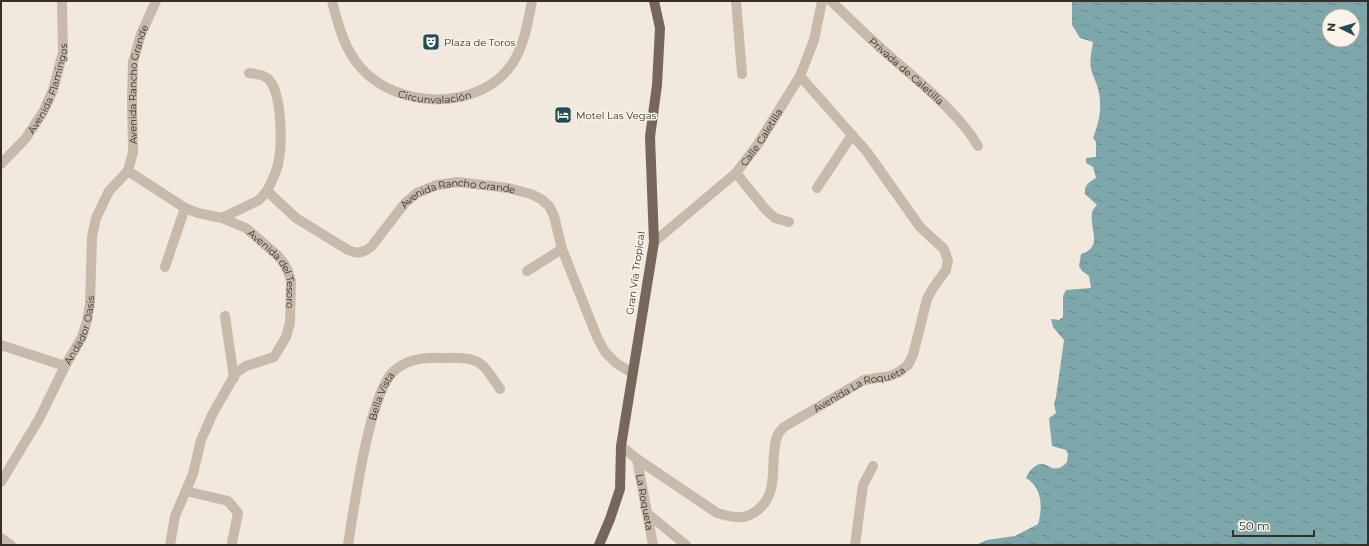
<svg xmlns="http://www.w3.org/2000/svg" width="1369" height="546" font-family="Montserrat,sans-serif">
<defs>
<pattern id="water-ripples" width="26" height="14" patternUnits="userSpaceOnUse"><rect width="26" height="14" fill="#7ea7ac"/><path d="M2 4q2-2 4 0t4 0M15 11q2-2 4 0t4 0" fill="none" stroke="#68888c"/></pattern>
</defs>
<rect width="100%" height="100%" fill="#f1e9de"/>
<path fill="url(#water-ripples)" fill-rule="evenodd" d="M1072,1H1368V545H976L987,540L1015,536L1038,524C1043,508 1042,487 1026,478C1028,474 1029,471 1033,468C1045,457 1047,471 1059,468C1062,467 1065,464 1067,462L1068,454L1066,450L1052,446L1049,418L1056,413L1054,404L1056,397L1064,340L1053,327L1051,319L1059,320L1063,317V296L1066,290L1091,288L1089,276L1082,271L1079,266L1081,254C1104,247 1089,229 1092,213C1092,210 1095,207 1097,205L1085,194C1084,185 1089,182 1096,178L1093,167L1086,163V158L1096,157V142L1093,138C1099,123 1102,109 1099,93C1098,85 1093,77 1091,69C1089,61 1092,50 1093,42L1080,38L1072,25ZM1329,16H1353V40H1329Z"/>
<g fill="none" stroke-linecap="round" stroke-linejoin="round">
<g stroke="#c8baaa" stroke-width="10">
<path id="s1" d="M332,1C338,24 344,49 361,68C397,109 479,112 512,64C524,46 528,22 532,1"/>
<path d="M736,1L742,74"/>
<path id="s2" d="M831,1C851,20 870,39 891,57C919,82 960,114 978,146"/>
<path d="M249,73C255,74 262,74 267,78C282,89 282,142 279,159C278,170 272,181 267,191"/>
<path id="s3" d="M1,164L26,138L43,112L53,90L63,52L62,1"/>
<path id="s4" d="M128,171L185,208L198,213L222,218L246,228L277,255L283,262L288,271L291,281L290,323L286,337L274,357L246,366L236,373L213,413L201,440L193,474L175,516L170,545"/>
<path id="s5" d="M128,171L133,152L132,99L133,62L141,34L156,1"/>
<path d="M736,173L766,210L775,218L789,222"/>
<path d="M817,188L852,135"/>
<path id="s6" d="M222,218L259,200L267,191L296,218L348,250C357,254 363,253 371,247L405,203L417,193L437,185L458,182L508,188L531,194L541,199L549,206L554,216L562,249L597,337L605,352L616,363L632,373"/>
<path id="s7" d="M654,242L736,173L758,144L800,76L814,40L822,1"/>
<path d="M165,267L185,208"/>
<path d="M527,271L562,249"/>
<path d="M225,316L234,378"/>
<path d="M1,345L65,366"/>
<path id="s8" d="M621,446L637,459L717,513C734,518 746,521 760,508C780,490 769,460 777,437C778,433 781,430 784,427L864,380L890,376L899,372L908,365L913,355L927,299L933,288L946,270L948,261L944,249L920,227L867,152L800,76"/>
<path id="s9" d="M637,459L653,545"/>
<path id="s10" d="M1,482L39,419L65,366L82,337L87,321L90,303L92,237L96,218L109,191L128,171"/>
<path d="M186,491L228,501L238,513L232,543"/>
<path d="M647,513L686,545"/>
<path d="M1,538L11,545"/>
<path id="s11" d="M348,545C354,509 369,391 395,370C408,359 424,357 441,358C453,358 472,356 482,365C489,371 495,382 500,389"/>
<path d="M855,545L863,485L873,466"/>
</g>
<path stroke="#77675b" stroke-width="10" d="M599,545L610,519L620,489L621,446L654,242L650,137L657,85L660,28L654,1"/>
</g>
<defs>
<g id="theatre-square" transform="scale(0.9)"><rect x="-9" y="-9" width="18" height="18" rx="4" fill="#214e55" stroke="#f9f3ea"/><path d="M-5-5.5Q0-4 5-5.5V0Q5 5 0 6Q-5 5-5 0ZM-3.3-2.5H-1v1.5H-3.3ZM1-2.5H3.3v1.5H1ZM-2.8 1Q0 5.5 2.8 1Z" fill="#fff"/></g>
<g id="hotel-square" transform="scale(0.9)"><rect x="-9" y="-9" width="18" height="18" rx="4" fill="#214e55" stroke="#f9f3ea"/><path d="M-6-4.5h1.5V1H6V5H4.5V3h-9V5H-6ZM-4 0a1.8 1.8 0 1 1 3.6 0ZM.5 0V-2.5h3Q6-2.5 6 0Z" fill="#fff"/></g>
</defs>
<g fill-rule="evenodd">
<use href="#theatre-square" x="431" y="42"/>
<use href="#hotel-square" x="563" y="115"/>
</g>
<g text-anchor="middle" stroke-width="3" stroke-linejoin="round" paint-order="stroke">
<g font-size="10" fill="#362e29" stroke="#f9f3ea" text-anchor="start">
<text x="444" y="46">Plaza de Toros</text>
<text x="576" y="119">Motel Las Vegas</text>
</g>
<g font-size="10" fill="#362e29" stroke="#f9f3ea">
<text dy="4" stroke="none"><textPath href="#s2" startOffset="103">Privada de Caletilla</textPath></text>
<text dy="4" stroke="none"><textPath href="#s5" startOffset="88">Avenida Rancho Grande</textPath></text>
<text dy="4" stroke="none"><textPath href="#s3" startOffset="91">Avenida Flamingos</textPath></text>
<text dy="4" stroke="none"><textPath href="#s1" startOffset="156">Circunvalación</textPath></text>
<text dy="4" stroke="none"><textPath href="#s7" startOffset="151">Calle Caletilla</textPath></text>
<text dy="4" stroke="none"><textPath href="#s6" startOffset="290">Avenida Rancho Grande</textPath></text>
<text dy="4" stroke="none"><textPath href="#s4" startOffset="184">Avenida del Tesoro</textPath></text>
<text transform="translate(635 273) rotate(-82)" y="4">Gran Vía Tropical</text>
<text dy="4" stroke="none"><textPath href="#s10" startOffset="172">Andador Oasis</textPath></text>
<text dy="4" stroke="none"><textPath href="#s8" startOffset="335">Avenida La Roqueta</textPath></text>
<text dy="4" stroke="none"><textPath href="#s11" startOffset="153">Bella Vista</textPath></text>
<text dy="4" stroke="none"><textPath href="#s9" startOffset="44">La Roqueta</textPath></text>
</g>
</g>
<rect width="1369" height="546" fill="none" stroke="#362e29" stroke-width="4"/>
<g transform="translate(1341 28) rotate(275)"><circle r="19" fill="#f9f3ea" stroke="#aba49d"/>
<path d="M0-3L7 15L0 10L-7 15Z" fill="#214e55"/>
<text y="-6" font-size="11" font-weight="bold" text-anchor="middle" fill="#362e29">N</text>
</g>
<path d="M1233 530v6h81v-6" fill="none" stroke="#362e29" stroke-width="2"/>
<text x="1239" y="530" font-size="12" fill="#362e29" stroke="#f9f3ea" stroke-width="3" paint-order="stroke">50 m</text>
</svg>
